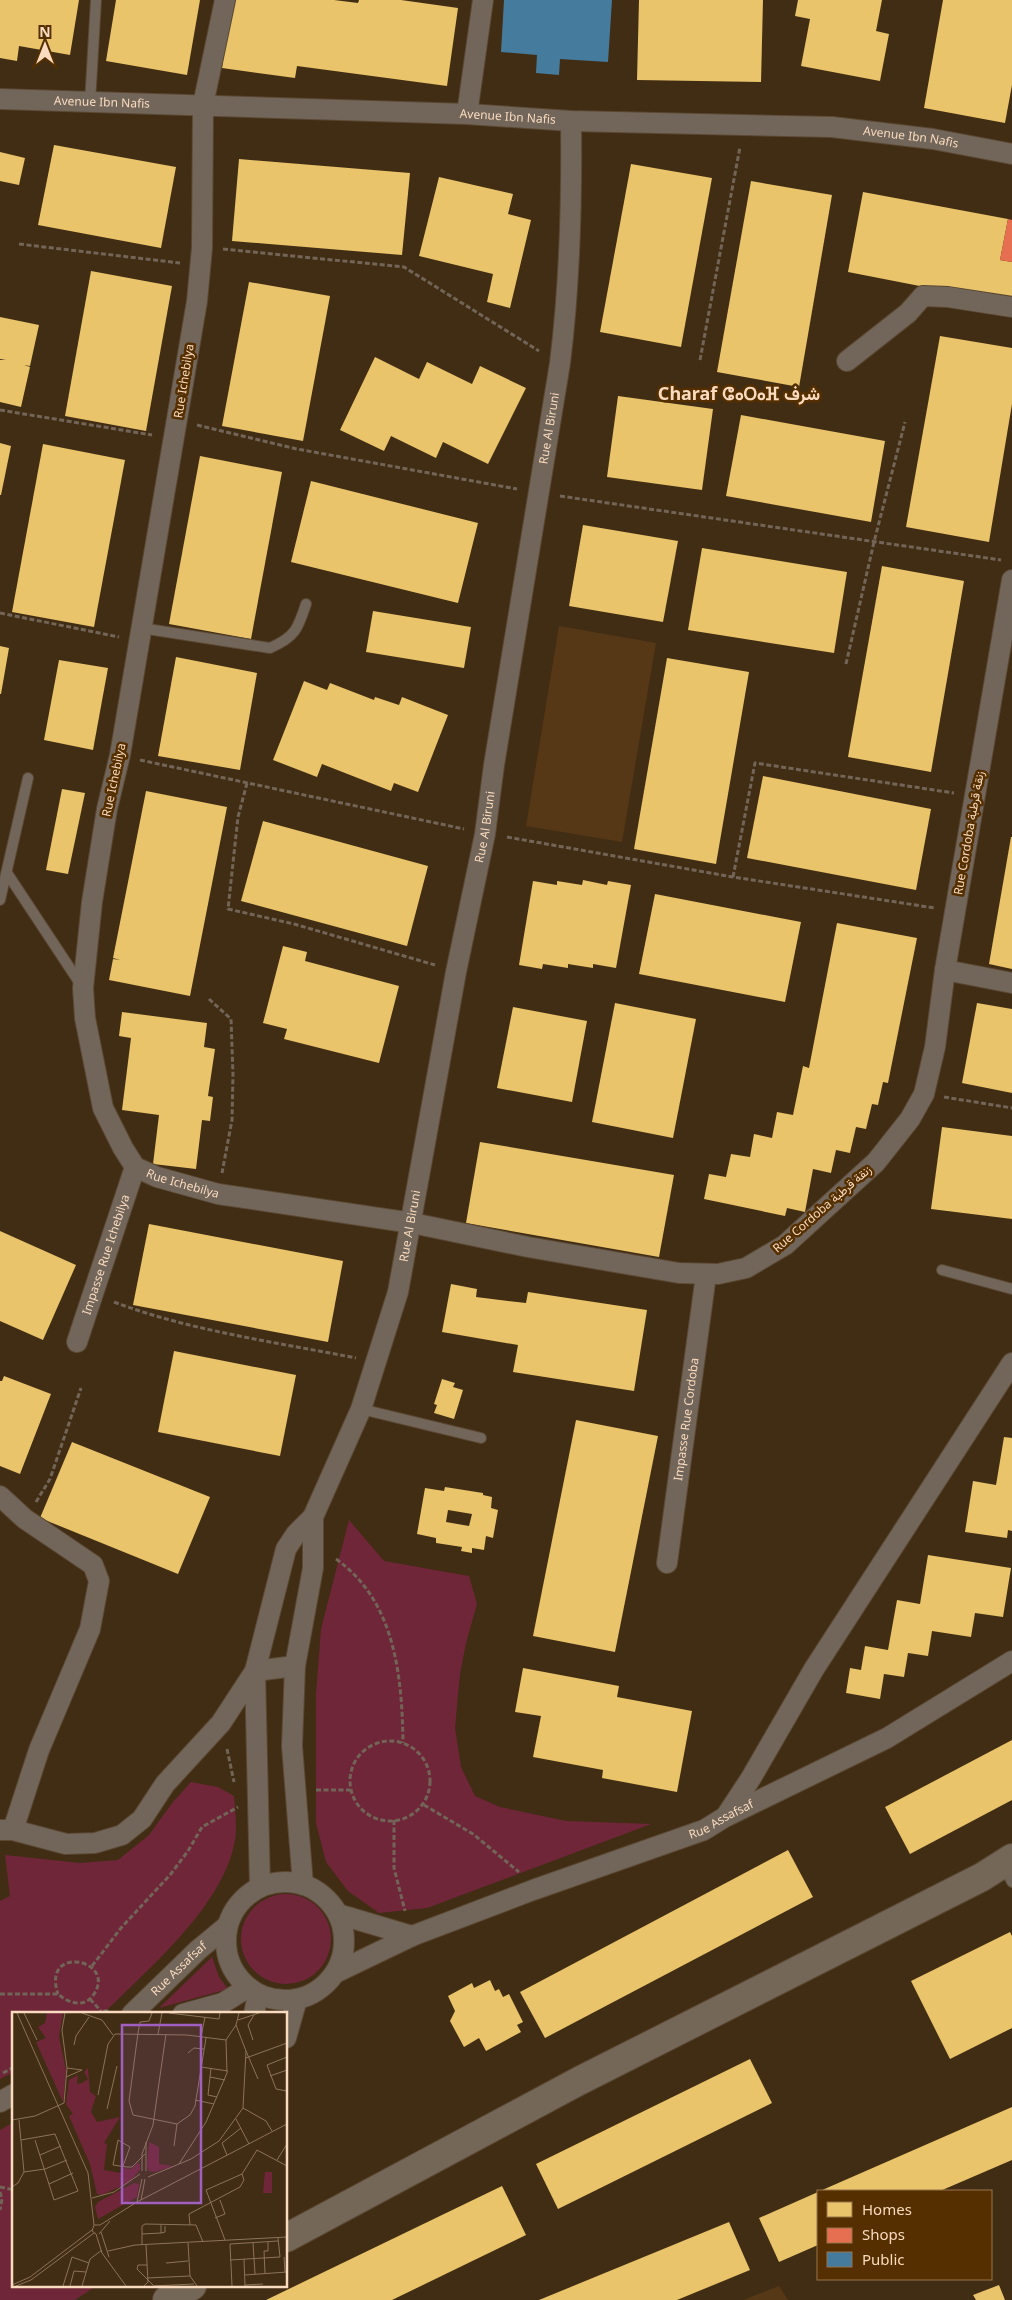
<svg xmlns="http://www.w3.org/2000/svg" width="1012" height="2300" font-family="'Noto Sans',Vazirmatn,'Noto Sans Tifinagh',sans-serif">
<rect width="100%" height="100%" fill="#412d14"/>
<g fill="#563817">
<path d="M559,626L656,643L622,842L526,826Z"/>
<path d="M779,2286L788,2300H743Z"/>
</g>
<g fill="#6f2639">
<path d="M349,1520L384,1561L469,1576L477,1604L466,1643L460,1674L455,1728L461,1767L475,1796L500,1807L566,1821L651,1824L427,1908L379,1913L348,1891L326,1862L316,1823V1694L321,1629Z"/>
<path d="M191,1782L218,1787L234,1796C235,1812 238,1829 234,1845C220,1909 148,1969 103,2014H14V2072L0,2079V1901L10,1896L5,1855L80,1863L118,1860L149,1835L173,1802Z"/>
<circle cx="286" cy="1939" r="45"/>
<path d="M212,1957L219,1977L228,1989L159,2008Z"/>
<path d="M14,2122V2286H96L75,2300H0V2130Z"/>
</g>
<g fill="#e9c46a" fill-rule="evenodd">
<path d="M0,0H79L70,55L19,46L17,61L0,58Z"/>
<path d="M116,0H200L187,75L106,61Z"/>
<path d="M231,0H334L358,3L359,0H401L458,8L447,86L297,66L295,78L222,68Z"/>
<path d="M639,0H763L761,82L637,80Z"/>
<path d="M798,0H882L876,31L889,34L880,81L801,66L810,19L795,16Z"/>
<path d="M943,0H1012V85L1005,123L924,108Z"/>
<path d="M54,145L176,167L161,248L38,225Z"/>
<path d="M0,152L25,158L19,185L0,181Z"/>
<path d="M239,159L410,173L402,255L232,241Z"/>
<path d="M631,164L712,178L681,347L600,332Z"/>
<path d="M439,177L513,194L508,214L531,220L510,308L487,302L493,274L419,256Z"/>
<path d="M751,181L832,195L799,387L717,372Z"/>
<path d="M863,192L1008,219L1000,260L1012,262V304L848,272Z"/>
<path d="M91,271L172,286L146,431L65,416Z"/>
<path d="M249,282L330,296L303,441L222,426Z"/>
<path d="M0,317L39,325L30,366L24,365L30,367L21,407L0,402V360H6L0,359Z"/>
<path d="M940,336L1012,348V404L989,542L906,527Z"/>
<path d="M375,357L419,379L427,362L472,384L480,366L526,388L488,464L443,442L436,458L391,436L384,451L340,430Z"/>
<path d="M618,396L713,409L702,490L607,477Z"/>
<path d="M741,415L885,441L871,522L726,496Z"/>
<path d="M0,443L11,446L1,495H0Z"/>
<path d="M43,444L125,460L94,627L12,612Z"/>
<path d="M200,456L282,472L251,639L169,624Z"/>
<path d="M311,481L478,523L458,603L291,562Z"/>
<path d="M583,525L678,541L663,622L569,606Z"/>
<path d="M702,548L847,572L834,653L688,630Z"/>
<path d="M882,566L964,581L931,772L848,757Z"/>
<path d="M373,611L471,627L464,668L366,652Z"/>
<path d="M0,646L9,648L1,694H0Z"/>
<path d="M176,657L257,673L240,770L158,756Z"/>
<path d="M667,658L749,672L716,864L634,849Z"/>
<path d="M59,660L108,668L93,750L44,740Z"/>
<path d="M304,681L327,690L330,683L374,700L375,697L399,705L402,697L448,715L418,792L394,783L391,791L322,764L317,777L273,760Z"/>
<path d="M763,776L931,809L916,890L747,858Z"/>
<path d="M62,789L85,793L68,874L46,870Z"/>
<path d="M146,791L227,807L190,996L109,980L113,959L120,960L113,958Z"/>
<path d="M263,821L428,866L407,946L241,901Z"/>
<path d="M1011,837H1012V969L989,964Z"/>
<path d="M583,880L607,885L608,881L631,885L616,968L593,964V968L568,964V968L543,964L542,969L519,965L533,881L557,885V881L582,885Z"/>
<path d="M655,894L801,922L785,1002L639,974Z"/>
<path d="M837,923L917,938L888,1083L883,1082L878,1105L872,1104L866,1129L856,1127L850,1153L836,1150L831,1173L813,1169L805,1212L787,1208L785,1216L704,1199L709,1174L726,1177L731,1154L750,1157L754,1134L772,1138L777,1112L793,1115L803,1066L809,1068Z"/>
<path d="M283,946L307,952L305,961L399,986L379,1063L284,1039L287,1029L263,1023Z"/>
<path d="M615,1003L696,1019L673,1138L592,1122Z"/>
<path d="M977,1003L1012,1009V1093L962,1083Z"/>
<path d="M513,1007L587,1021L572,1102L497,1088Z"/>
<path d="M122,1012L207,1023L204,1047L215,1049L208,1096L213,1097L210,1121L202,1120L196,1169L153,1164L159,1115L122,1110L131,1038L119,1036Z"/>
<path d="M942,1127L1012,1136V1219L931,1209Z"/>
<path d="M480,1142L674,1175L659,1257L466,1223Z"/>
<path d="M149,1224L343,1261L328,1342L133,1305Z"/>
<path d="M0,1231L76,1265L43,1340L0,1321Z"/>
<path d="M451,1284L477,1289L476,1297L500,1300L526,1303L528,1292L647,1310L634,1391L513,1372L518,1345L442,1332Z"/>
<path d="M174,1351L296,1375L280,1456L158,1432Z"/>
<path d="M4,1376L51,1394L20,1474L0,1466V1381H2Z"/>
<path d="M442,1379L455,1383L453,1387L463,1390L454,1419L434,1413L437,1405L434,1404Z"/>
<path d="M576,1420L658,1436L615,1652L533,1636Z"/>
<path d="M1004,1437L1012,1438V1531L1008,1530L1007,1538L965,1532L973,1481L996,1485Z"/>
<path d="M72,1442L210,1497L178,1574L40,1518Z"/>
<path d="M445,1487L483,1493V1495L492,1497L491,1508L498,1510L493,1538L486,1536L484,1550L472,1548V1553L461,1551L462,1547L436,1543V1538L417,1534L425,1488L444,1491ZM448,1510L472,1514L469,1526L446,1522Z"/>
<path d="M928,1555L1011,1568L1003,1617L975,1613L971,1637L932,1631L928,1656L908,1653L904,1677L884,1674L880,1699L846,1693L850,1668L861,1670L865,1646L888,1650L897,1600L920,1604Z"/>
<path d="M523,1668L619,1686L617,1697L692,1711L677,1792L602,1778L603,1770L533,1757L541,1716L515,1712Z"/>
<path d="M1012,1740V1800L910,1854L885,1807Z"/>
<path d="M788,1850L813,1897L545,2038L520,1992Z"/>
<path d="M1010,1932L1012,1936V2028L950,2059L911,1981Z"/>
<path d="M490,1980L495,1991L499,1989L503,1997L509,1994L523,2022L517,2025L521,2032L486,2051L479,2038L464,2047L450,2021L455,2011L448,1996L472,1983L474,1988Z"/>
<path d="M750,2059L772,2103L558,2209L536,2164Z"/>
<path d="M1012,2107V2160L940,2191H820Z"/>
<path d="M502,2186L526,2235L392,2300H266Z"/>
<path d="M818,2192V2245L779,2262L759,2218Z"/>
<path d="M729,2222L750,2270L677,2300H539Z"/>
<path d="M999,2285L1005,2300H976L973,2295Z"/>
</g>
<path fill="#e76f51" d="M1008,219L1012,220V262L1000,260Z"/>
<path fill="#457b9d" d="M504,0H612L608,62L560,59L559,75L536,73L537,55L501,52Z"/>
<g fill="none" stroke-linecap="round" stroke-linejoin="round">
<g stroke="#5b4833" stroke-width="12">
<g id="lane">
<path d="M90,103L96,0"/>
<path d="M141,628L270,648C295,637 298,629 306,604"/>
<path d="M7,873L81,985"/>
<path d="M0,900L28,778"/>
<path d="M942,1270L1012,1289"/>
<path d="M361,1409L481,1438"/>
<path d="M1003,1865L1012,1882"/>
</g>
</g>
<g stroke="#5b4833" stroke-width="22">
<g id="street">
<path id="s1" d="M225,0L203,105L202,248L197,301L120,755L107,809L92,902L83,988L85,1018L103,1108L123,1148L135,1167L157,1177L218,1194L412,1223L528,1247L679,1273L718,1274L746,1268L785,1245L876,1162L910,1119L924,1094L935,1047L945,970L1012,580"/>
<path id="s2" d="M0,99L467,114L571,121L832,127L933,139L1012,154"/>
<path d="M467,114L483,0"/>
<path d="M847,361L908,313L923,296L948,297L1012,307"/>
<path d="M945,970L1012,983"/>
<path id="s3" d="M77,1342L135,1167"/>
<path d="M0,1496L25,1519L93,1565L99,1581L90,1629L39,1750L13,1830"/>
<path id="s4" d="M667,1563L706,1275"/>
<path d="M726,1816L751,1778L814,1669L1012,1363"/>
<path d="M0,1830H13L66,1844L95,1843L122,1835L142,1819L165,1784L221,1723L255,1671L295,1666"/>
<circle cx="285" cy="1941" r="59"/>
<path d="M303,1885L292,1746L295,1666L313,1568V1517"/>
<path id="s5" d="M260,1887L255,1671L286,1549L296,1534L313,1517L361,1409L398,1292L456,972L485,834L494,765L560,363C570,283 572,202 571,121"/>
<path d="M338,1914L412,1936"/>
<path id="s6" d="M335,1973L412,1936L533,1890L704,1830L725,1817L887,1738L1012,1661"/>
<path id="s7" d="M132,2014L198,1950L227,1926"/>
<path d="M183,2014L223,2003L247,1988"/>
<path d="M254,2014L258,1994"/>
<path d="M286,2038L297,1999"/>
<path d="M0,2102L14,2094"/>
</g>
</g>
<g stroke="#5b4833" stroke-width="30">
<g id="secondary">
<path d="M286,2238L579,2081L982,1877L1012,1858"/>
<path d="M167,2300L192,2286"/>
</g>
</g>
<g stroke="#726557" stroke-width="3" stroke-dasharray="5 2.5" stroke-linecap="butt">
<path d="M19,244L180,263"/>
<path d="M223,249L404,267L539,351"/>
<path d="M700,360L740,147"/>
<path d="M0,410L152,435"/>
<path d="M197,425L297,449L517,489"/>
<path d="M560,496L1001,560"/>
<path d="M0,613L119,637"/>
<path d="M846,664L874,542L905,422"/>
<path d="M140,760L464,829"/>
<path d="M247,783L238,817L228,909L294,924L435,965"/>
<path d="M507,837L733,877L935,908"/>
<path d="M733,877L755,763L954,793"/>
<path d="M209,999L231,1019L233,1075L232,1120L222,1173"/>
<path d="M944,1097L1012,1108"/>
<path d="M114,1302C191,1331 275,1342 356,1358"/>
<path d="M36,1502L50,1479L81,1388"/>
<path d="M336,1559C395,1601 402,1675 403,1743"/>
<circle cx="390" cy="1781" r="40"/>
<path d="M227,1749L234,1782"/>
<path d="M316,1790H350"/>
<path d="M424,1805L473,1834L519,1872"/>
<path d="M394,1820V1868L405,1911"/>
<path d="M92,1966L121,1928L170,1875L188,1851L202,1827L238,1807"/>
<path d="M0,1994H58C68,2003 85,2009 94,1994C117,1959 41,1944 58,1994"/>
<path d="M90,1999L101,2011"/>
<path d="M97,2014L101,2011H110"/>
<path d="M3,2073L14,2067"/>
<path d="M0,2187L14,2190"/>
<path d="M0,2192L2,2199L0,2210"/>
</g>
<use href="#lane" stroke="#72665a" stroke-width="10"/>
<use href="#street" stroke="#72665a" stroke-width="20"/>
<use href="#secondary" stroke="#746757" stroke-width="28"/>
</g>
<g text-anchor="middle" stroke-width="5" stroke-linejoin="round" paint-order="stroke">
<g font-size="12" fill="#f9dbbf" stroke="#552f00">
<text dy="4" stroke="none"><textPath href="#s2" startOffset="102">Avenue Ibn Nafis</textPath></text>
<text dy="4" stroke="none"><textPath href="#s2" startOffset="508">Avenue Ibn Nafis</textPath></text>
<text dy="4" stroke="none"><textPath href="#s2" startOffset="912">Avenue Ibn Nafis</textPath></text>
<text transform="translate(184 381) rotate(-81)" y="4">Rue Ichebilya</text>
<text dy="4" stroke="none"><textPath href="#s5" startOffset="1502">Rue Al Biruni</textPath></text>
<text transform="translate(114 780) rotate(-78)" y="4">Rue Ichebilya</text>
<text dy="4" stroke="none"><textPath href="#s5" startOffset="1098">Rue Al Biruni</textPath></text>
<text transform="translate(969 833) rotate(-80)" y="4">Rue Cordoba زنقة قرطبة</text>
<text dy="4" stroke="none"><textPath href="#s1" startOffset="1240">Rue Ichebilya</textPath></text>
<text transform="translate(822 1209) rotate(-41)" y="4">Rue Cordoba زنقة قرطبة</text>
<text dy="4" stroke="none"><textPath href="#s5" startOffset="692">Rue Al Biruni</textPath></text>
<text dy="4" stroke="none"><textPath href="#s3" startOffset="92">Impasse Rue Ichebilya</textPath></text>
<text dy="4" stroke="none"><textPath href="#s4" startOffset="145">Impasse Rue Cordoba</textPath></text>
<text dy="4" stroke="none"><textPath href="#s6" startOffset="416">Rue Assafsaf</textPath></text>
<text dy="4" stroke="none"><textPath href="#s7" startOffset="65">Rue Assafsaf</textPath></text>
</g>
<g font-size="18" font-weight="bold" fill="#f9dbbf" stroke="#552f00">
<text x="739" y="400">Charaf ⵛⴰⵔⴰⴼ شرف</text>
</g>
</g>
<g transform="translate(12 2012)">
<rect width="275" height="275" fill="#412d14"/>
<path d="M35,1H51L47,25L54,58L51,90L24,30L34,26L26,15L33,11ZM76,56L78,80L84,84L79,100L85,110L108,105L92,131L95,132L92,158L108,161L111,156L119,157L125,151L128,152V158L116,171L90,183L85,182L78,152L57,104L61,102L54,92L57,68L66,63L65,72L70,71L76,67L72,60ZM137,130L147,135V152L161,154L143,160L137,159L135,154ZM253,160H260V181H251ZM122,171L127,172L125,185L86,207L83,195L86,190Z" fill="#6f2639"/>
<path fill="none" stroke="#8b7358" stroke-width="1" d="M5,1L76,161L82,213M12,1L25,28M70,1L90,8L101,23M140,1L137,9L128,10L126,21L117,89L121,103L165,112L178,103L183,94L194,26M157,1L207,7L208,1M226,8L247,1M146,22L150,1M189,25L193,5M241,28L236,13L242,3M62,33L64,24L77,5M234,39L246,67M176,41L182,36L192,37M275,45L255,53L264,77L275,79M234,46L275,31M189,55L216,59M199,56L196,83L205,85M258,64L275,58M54,65L70,58L55,56M198,65L213,68M86,83L96,32L103,22L175,23L214,28M183,88L202,92M231,96L254,109L260,119M95,97L105,54M224,107L237,132M0,108L23,104L52,91L55,56L50,18L53,1M9,128L43,122L66,179L42,188L23,128M162,134L165,112M28,143L49,134M215,143L210,131L229,116M265,148L275,132M167,152L194,110L215,61L214,28L224,13L227,1M111,154L118,135L106,128L101,153L115,155H120L133,142M130,159V142L141,113L154,22M134,159V130M12,160L33,157L55,148M136,165L179,147L207,129L231,96L234,39L224,13M37,172L61,161M0,175L6,171L12,160L7,108M80,186L102,180L128,162M129,188L133,167M125,190L130,167M203,206L213,202L208,188M149,213V221L153,220V214M178,213L177,202L228,175L232,168L230,162M89,220L97,245M87,222L98,209M130,222L149,221M213,228L194,178L230,162L245,138L275,154M176,231L178,264L185,274M241,231L243,262M218,232L266,229M218,232L220,274M130,233V214L133,212L184,213L191,230M96,239L123,233L275,225M272,245L273,260M232,247L233,274M218,248L268,245L266,226M154,251L176,249M135,253H126L125,257L141,273M253,262L252,239H256V230M233,263L275,260M135,266L178,264M0,273L18,265L80,218M233,273L251,272M4,274L19,268L82,221M51,274L60,245L77,251M58,274L62,259L74,260M70,274L78,247L90,238M114,274L90,241L84,222L80,219L82,213H88L125,190L275,112M132,274L136,270L134,233M141,274L182,272"/>
<path fill="#a160bf" fill-opacity="0.15" stroke="#a160bf" stroke-width="2.5" d="M110,13H189V191H110Z"/>
<rect width="275" height="275" fill="none" stroke="#f9dbbf" stroke-width="2.5"/>
</g>
<rect x="817" y="2190" width="175" height="90" fill="#552f00" stroke="#97744c"/>
<rect x="827" y="2202" width="25" height="15" fill="#e9c46a" stroke="#97744c"/>
<text x="862" y="2215" font-size="15" fill="#f9dbbf">Homes</text>
<rect x="827" y="2228" width="25" height="15" fill="#e76f51" stroke="#97744c"/>
<text x="862" y="2240" font-size="15" fill="#f9dbbf">Shops</text>
<rect x="827" y="2252" width="25" height="15" fill="#457b9d" stroke="#97744c"/>
<text x="862" y="2265" font-size="15" fill="#f9dbbf">Public</text>
<g transform="translate(45 45)" stroke="#552f00" stroke-width="4" paint-order="stroke">
<path d="M0-4L9 19L0 12L-9 19Z" fill="#f9dbbf"/>
<text y="-8" font-size="14" font-weight="bold" text-anchor="middle" fill="#f9dbbf">N</text>
</g>
</svg>
